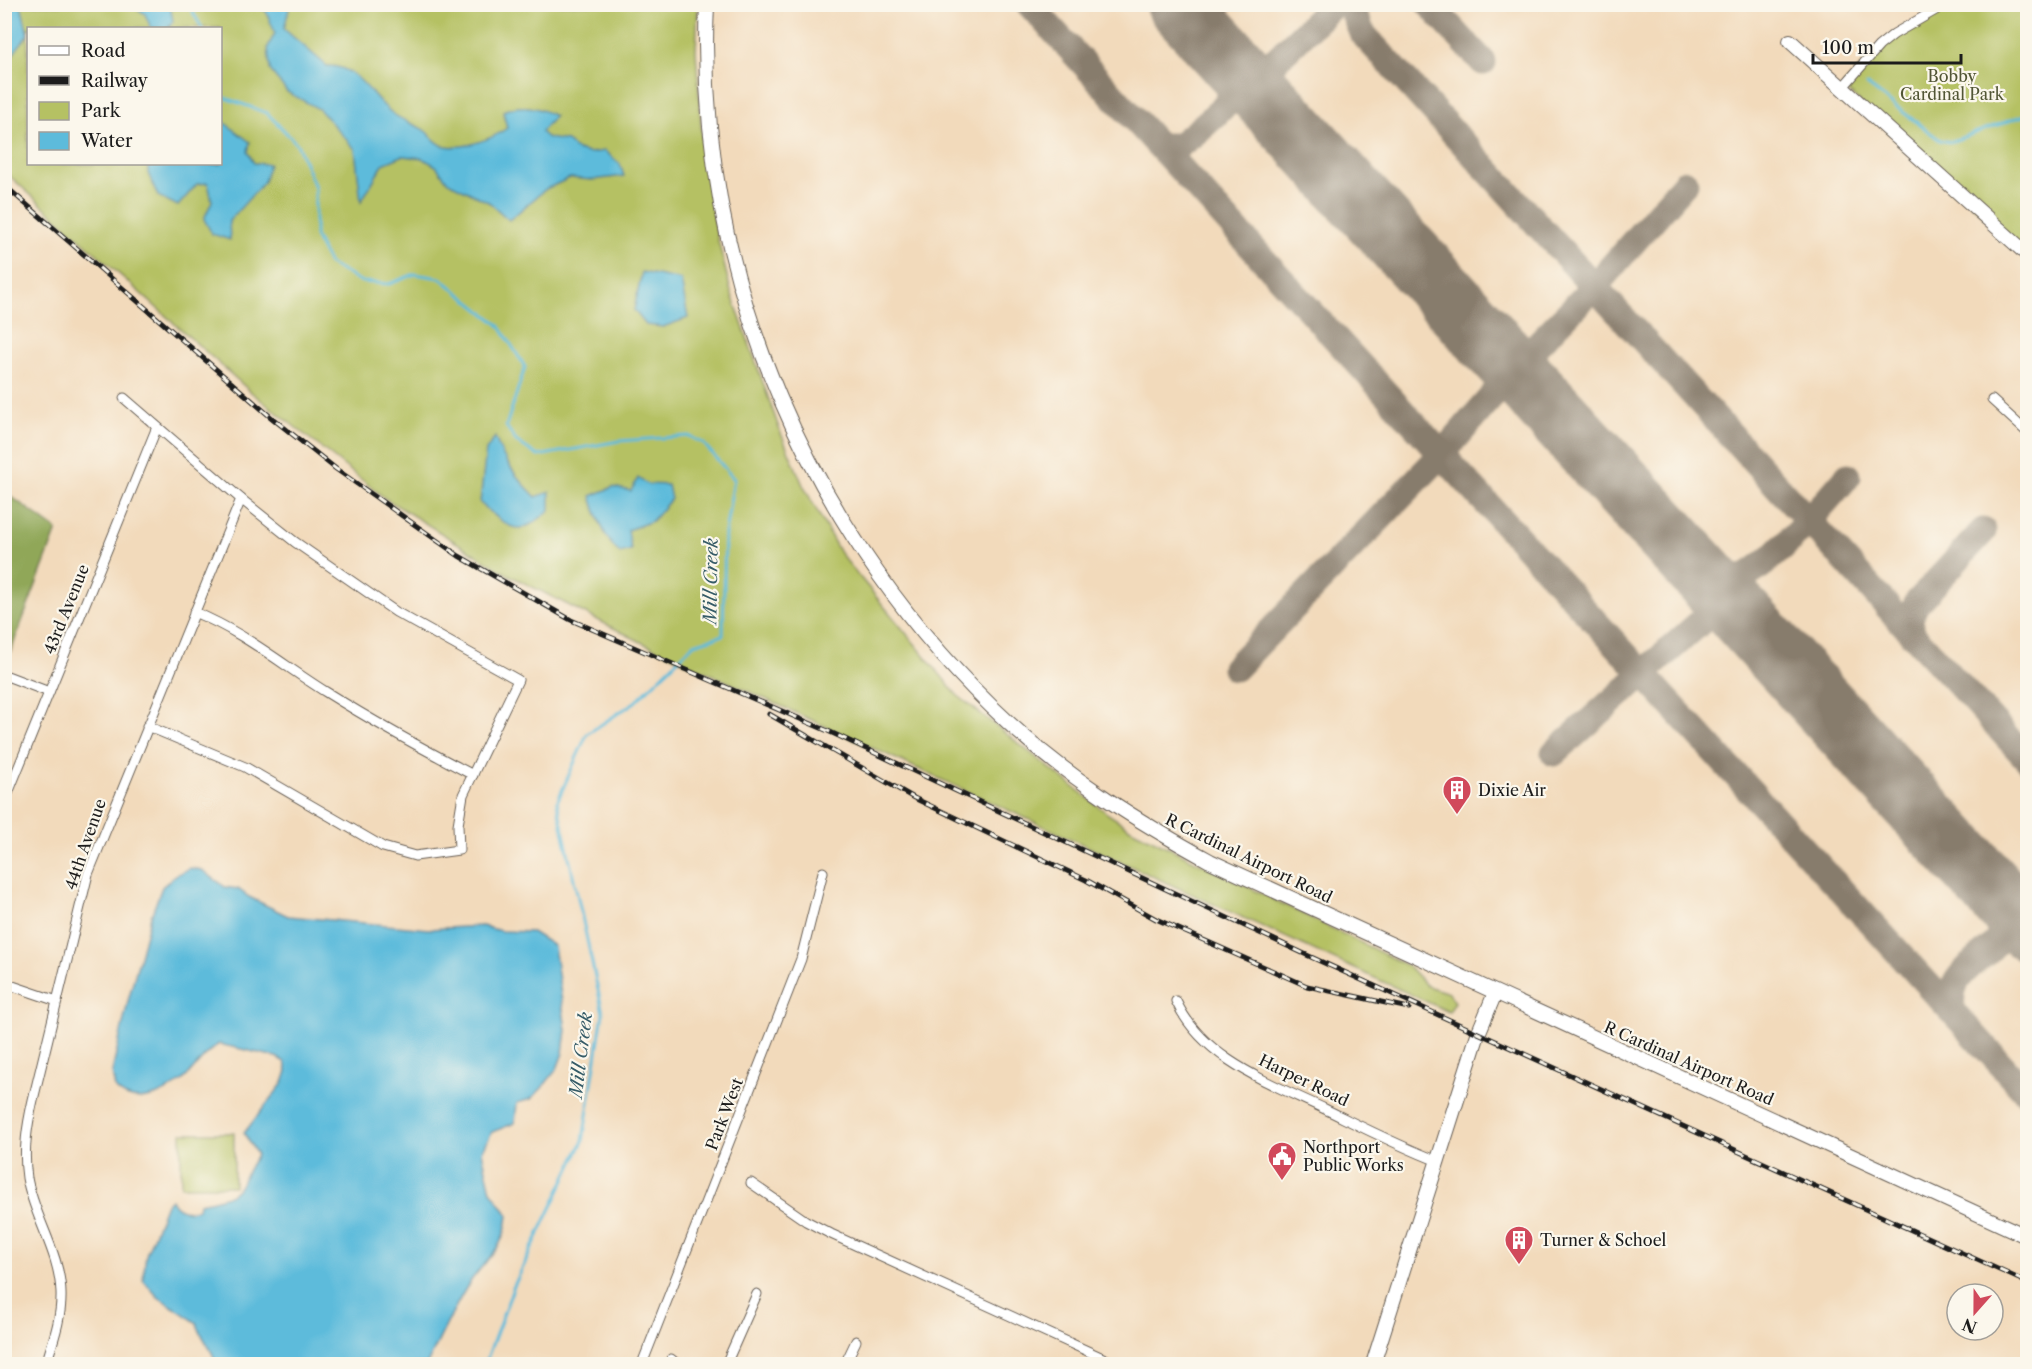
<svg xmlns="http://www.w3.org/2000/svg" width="2032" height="1369" font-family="'Libre Caslon Text',serif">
<rect width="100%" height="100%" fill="#fbf7ec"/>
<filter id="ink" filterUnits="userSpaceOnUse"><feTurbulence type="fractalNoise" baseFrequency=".0167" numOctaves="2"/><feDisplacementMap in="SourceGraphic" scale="12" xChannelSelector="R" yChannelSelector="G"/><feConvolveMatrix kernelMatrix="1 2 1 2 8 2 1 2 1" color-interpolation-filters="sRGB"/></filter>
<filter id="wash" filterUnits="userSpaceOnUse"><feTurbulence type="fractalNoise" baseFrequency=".008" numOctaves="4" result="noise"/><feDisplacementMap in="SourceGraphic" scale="24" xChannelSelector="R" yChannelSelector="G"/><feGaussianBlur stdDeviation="1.35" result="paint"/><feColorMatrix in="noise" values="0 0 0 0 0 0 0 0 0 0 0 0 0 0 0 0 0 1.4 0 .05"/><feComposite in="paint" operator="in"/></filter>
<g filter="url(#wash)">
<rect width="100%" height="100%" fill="#f2dabb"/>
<g fill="#b5c163" stroke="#686e40" stroke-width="1.5" fill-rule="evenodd">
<path d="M5,5H698L696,51L703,153L717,236L731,292L780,431L803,485L840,553L957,695L1108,814L1131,829L1408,966L1427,986L1449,993L1455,1002L1449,1012L641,642L507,574L386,499L252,393L5,172ZM28,28H220V164H28Z"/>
<path d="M1946,5H2027V255L1843,87L1879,46Z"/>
<rect x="181" y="1133" width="53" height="53"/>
</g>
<path fill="#90a759" stroke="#56623a" stroke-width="1.5" d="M5,492L57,530L5,666Z"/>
<g fill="#5dbbdb" stroke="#3c6c7c" stroke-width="1.5">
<path d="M5,4L23,5H21L28,34L5,65Z"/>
<path d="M132,5H170L173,21L168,28H151L145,14Z"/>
<path d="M256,5H290L284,29L327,66C358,65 370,96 392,113C401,120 414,124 424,130C430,134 435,142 442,145C459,151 493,139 507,128L503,111C521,103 539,107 555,116L541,132L548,138L567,141L577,150L589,153L605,151L620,164L624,176L592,180L570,178L546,189L509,220L490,203L448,182L436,166L422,158L402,156L383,164L361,202L355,149L319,109L287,92L270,70L268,47L275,33L266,11Z"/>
<path d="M221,120L250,142L248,152L254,163L269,164L264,182L229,221L230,240L212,234L204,219L212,201L208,183L197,184L178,206L158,196L148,173V164H220Z"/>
<path d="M642,272L681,280L688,318L663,327L646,325L634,310Z"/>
<path d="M495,437C504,462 517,478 536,497L550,492V510C516,540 511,529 480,503L486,450Z"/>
<path d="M638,478L647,484L668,485L671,499L652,521L628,530L631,550L620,553C605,542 596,513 591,496L613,487L631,491Z"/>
<path d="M190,868L202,870L225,887L238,889L249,897L288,916L429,929L482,926L501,931L532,932L554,946L566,1030L563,1053L557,1069L542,1088L531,1099L517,1103L515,1123L492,1132L482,1152L491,1191L508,1215C505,1249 487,1257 470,1282C453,1308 441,1337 427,1364H216C213,1348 201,1339 197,1323L158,1297L143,1280L146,1255L166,1204L171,1199C175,1210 188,1213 198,1209L199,1203C249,1194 233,1189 257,1155L244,1133L283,1083L287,1071L285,1062L276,1057L219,1044C204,1052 196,1069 183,1080C164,1095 134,1109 115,1088L112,1072L129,997L150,919L162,887L176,875Z"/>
</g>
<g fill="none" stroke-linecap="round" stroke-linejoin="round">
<g stroke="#5dbbdb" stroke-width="3">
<path d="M188,4L202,28"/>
<path d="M1867,85L1940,140L1950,142L2028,114"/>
<path d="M220,96L267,113L297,144L315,187V236L329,264L362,282L389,284L415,274L440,278L499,325L525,367L506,426L516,441L538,456L619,441L689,436L703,443L734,479L725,533L723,635L694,644L635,702L587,734L557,802L603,1013L583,1141L513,1288L485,1364"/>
</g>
<g stroke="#877b6c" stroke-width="27">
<path d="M1029,4L2028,1094"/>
<path d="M1350,4L1362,33L2028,760"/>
<path d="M1429,4L1483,62"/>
<path d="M1232,62C1249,70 1261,69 1277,59L1334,4"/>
<path d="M1225,105C1243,94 1256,96 1274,107"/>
<path d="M1158,146H1178C1194,134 1233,104 1237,84C1238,76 1235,69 1232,62"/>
<path d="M1539,397L1528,371L1536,346L1594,287L1685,183"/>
<path d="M1703,574L1726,584C1764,577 1821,506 1848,476"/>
<path d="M1912,634L1910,618L1916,604L1983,531"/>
<path d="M1235,668L1441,455L1494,394C1504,377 1503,365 1494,347"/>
<path d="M1554,753L1704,619L1713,614L1744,619"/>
<path d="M1998,941L2009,937L2028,938"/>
<path d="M1953,1012C1939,956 2025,959 2000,899"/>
</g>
<path stroke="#877b6c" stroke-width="66" d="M1179,4L2028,928"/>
</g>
</g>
<g filter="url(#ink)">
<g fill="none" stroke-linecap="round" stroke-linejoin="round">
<g stroke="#675e54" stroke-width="11">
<g id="street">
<path d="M1843,87L1879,46L1894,34L1946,4"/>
<path d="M1992,400L2028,433"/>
<path d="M194,612C245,633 280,663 326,692C374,722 423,749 473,775"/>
<path d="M7,676L49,692"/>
<path d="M147,726L245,767L383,847L415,856L459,850L458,825L463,795L518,680L396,612L295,542L241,499"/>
<path d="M4,803L157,427"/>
<path d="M4,983L57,1001"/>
<path d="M1176,1001C1203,1060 1271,1083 1325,1109C1362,1127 1399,1146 1438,1161"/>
<path d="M751,1183L806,1221L831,1234L1116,1364"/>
<path d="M671,1359L677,1364"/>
<path d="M46,1364C53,1341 62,1317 61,1293C60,1253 34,1217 27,1178C23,1151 27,1126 33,1100L88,874L241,499L124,398"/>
<path d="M642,1364L801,959L823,872"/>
<path d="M726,1364L757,1294"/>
<path d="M845,1364L856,1341"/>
</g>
</g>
<g stroke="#675e54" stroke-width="16">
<g id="secondary">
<path d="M707,4C694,274 813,543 1010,724C1070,779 1139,822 1210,861L2028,1237"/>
<path d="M1790,41L2028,255"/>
<path d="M1373,1364L1478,1034L1495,993"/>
</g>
</g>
<use href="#street" stroke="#fff" stroke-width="9"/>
<use href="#secondary" stroke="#fff" stroke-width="14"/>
<g stroke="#1c1c1c" stroke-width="5">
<g id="rail">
<path d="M4,185L272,418L336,469L459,556L571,620L828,731L1311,957L2028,1283"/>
<path d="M769,714L914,798L1086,880L1156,919L1307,986L1409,1008"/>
</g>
</g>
<use href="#rail" stroke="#fbf7ec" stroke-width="3" stroke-dasharray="9" stroke-linecap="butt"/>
</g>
</g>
<defs>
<g id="building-pin" transform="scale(1.5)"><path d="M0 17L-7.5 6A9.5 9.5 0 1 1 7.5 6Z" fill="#d1495b" stroke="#fbf7ec"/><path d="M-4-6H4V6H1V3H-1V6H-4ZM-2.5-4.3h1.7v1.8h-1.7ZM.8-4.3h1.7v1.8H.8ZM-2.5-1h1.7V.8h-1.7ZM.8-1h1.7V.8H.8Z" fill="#fff"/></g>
<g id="civic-pin" transform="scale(1.5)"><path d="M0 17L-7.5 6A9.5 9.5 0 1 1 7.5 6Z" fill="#d1495b" stroke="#fbf7ec"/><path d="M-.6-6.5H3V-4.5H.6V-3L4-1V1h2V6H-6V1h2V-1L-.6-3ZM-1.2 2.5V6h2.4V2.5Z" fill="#fff"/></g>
</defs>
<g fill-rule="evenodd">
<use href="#building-pin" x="1457" y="790"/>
<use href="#civic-pin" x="1282" y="1156"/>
<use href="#building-pin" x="1519" y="1240"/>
</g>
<g text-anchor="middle" stroke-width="4.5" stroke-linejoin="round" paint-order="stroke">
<g font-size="16" fill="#525635" stroke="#fbf7ec">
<text x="1952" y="82">Bobby<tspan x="1952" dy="18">Cardinal Park</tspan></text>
</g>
<g font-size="16" fill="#1c1c1c" stroke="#fbf7ec">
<text transform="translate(66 609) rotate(-68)" y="6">43rd Avenue</text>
<text transform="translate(85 844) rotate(-71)" y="6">44th Avenue</text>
<text transform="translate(1249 858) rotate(26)" y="6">R Cardinal Airport Road</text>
<text transform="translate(1689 1063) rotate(24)" y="6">R Cardinal Airport Road</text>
<text transform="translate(1304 1080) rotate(26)" y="6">Harper Road</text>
<text transform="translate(724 1114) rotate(-69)" y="6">Park West</text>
</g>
<g font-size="16" fill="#1c1c1c" stroke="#fbf7ec" text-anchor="start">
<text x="1478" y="796">Dixie Air</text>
<text x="1303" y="1153">Northport<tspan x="1303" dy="18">Public Works</tspan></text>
<text x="1540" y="1246">Turner &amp; Schoel</text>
</g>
<g font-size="18" font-style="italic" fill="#365c68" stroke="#fbf7ec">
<text transform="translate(711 581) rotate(-89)" y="6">Mill Creek</text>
<text transform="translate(581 1055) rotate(-83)" y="6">Mill Creek</text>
</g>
</g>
<rect width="2032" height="1369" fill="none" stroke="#fbf7ec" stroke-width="24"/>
<rect x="27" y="27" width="195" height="138" fill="#fbf7ec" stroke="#a29f99" stroke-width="1.5"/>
<rect x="39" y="46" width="30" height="9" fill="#ffffff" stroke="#a29f99" stroke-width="1.5"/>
<text x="81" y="57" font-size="18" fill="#1c1c1c">Road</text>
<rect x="39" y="76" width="30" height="9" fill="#1c1c1c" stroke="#a29f99" stroke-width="1.5"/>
<text x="81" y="87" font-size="18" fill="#1c1c1c">Railway</text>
<rect x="39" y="102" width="30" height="18" fill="#b5c163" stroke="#a29f99" stroke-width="1.5"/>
<text x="81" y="117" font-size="18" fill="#1c1c1c">Park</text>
<rect x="39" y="132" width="30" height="18" fill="#5dbbdb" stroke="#a29f99" stroke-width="1.5"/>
<text x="81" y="147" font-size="18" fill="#1c1c1c">Water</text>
<g transform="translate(1975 1312) rotate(201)"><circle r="28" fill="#fbf7ec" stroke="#a29f99" stroke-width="1.5"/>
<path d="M0-4.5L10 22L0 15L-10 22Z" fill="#d1495b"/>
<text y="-9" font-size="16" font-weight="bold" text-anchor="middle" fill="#1c1c1c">N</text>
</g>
<path d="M1813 54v9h148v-9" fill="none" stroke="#1c1c1c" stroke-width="3"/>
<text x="1822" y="54" font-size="18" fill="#1c1c1c" stroke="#fbf7ec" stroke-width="4.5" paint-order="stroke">100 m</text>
</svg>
